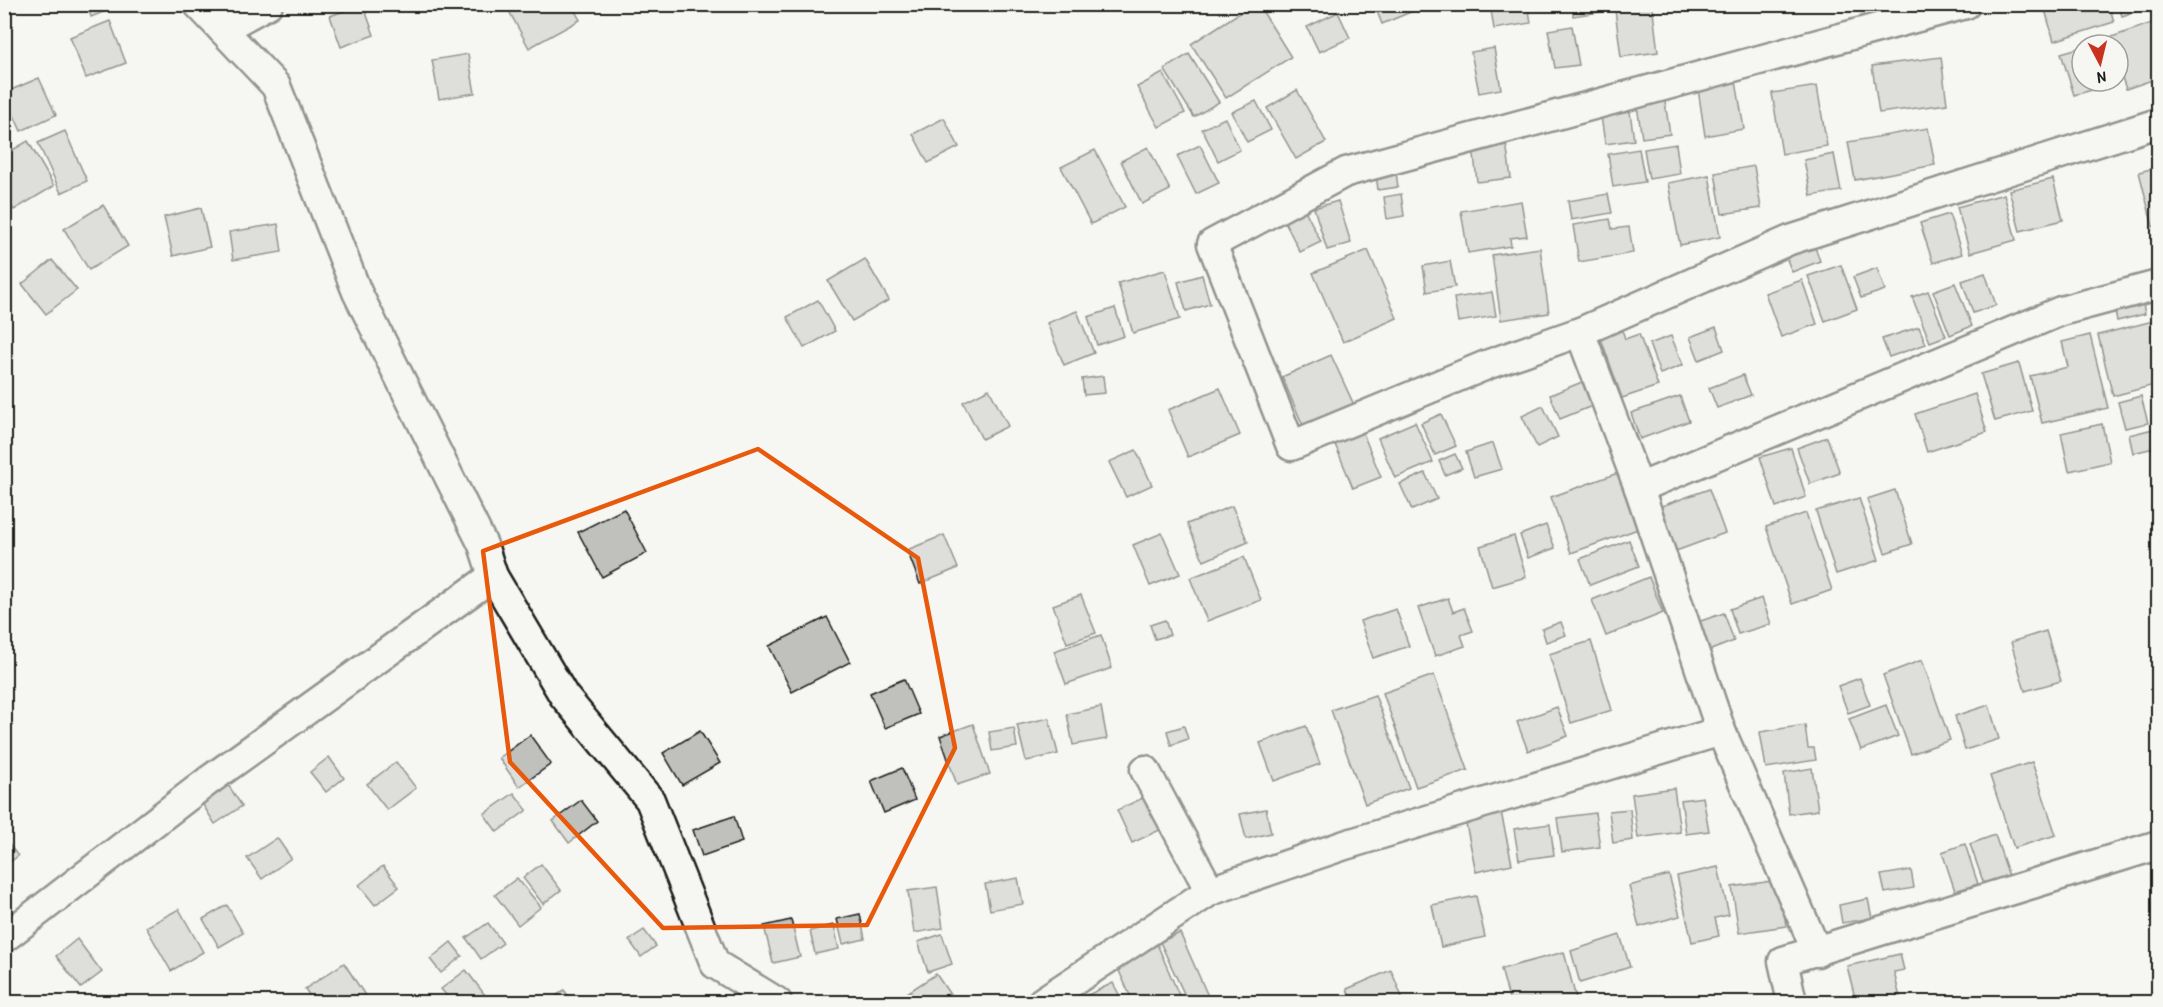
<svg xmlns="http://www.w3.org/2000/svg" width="2163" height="1007" font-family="'Patrick Hand',sans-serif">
<rect width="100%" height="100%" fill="#f6f6f2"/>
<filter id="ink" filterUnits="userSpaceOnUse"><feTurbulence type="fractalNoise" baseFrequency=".0167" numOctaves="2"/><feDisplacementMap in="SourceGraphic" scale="12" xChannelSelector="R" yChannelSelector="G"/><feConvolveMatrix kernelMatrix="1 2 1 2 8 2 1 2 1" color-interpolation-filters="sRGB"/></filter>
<g filter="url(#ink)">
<g fill="#c0c0bd" stroke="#1c1c1c" stroke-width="1.5">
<path d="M87,4H123L91,17Z"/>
<path d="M363,4L374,35L341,47L330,16Z"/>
<path d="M521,4H571L580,20L529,48L509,11Z"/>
<path d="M1253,4H1258L1291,57L1226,98L1191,44Z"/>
<path d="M1374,4H1418L1420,8L1382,24Z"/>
<path d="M1490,4H1528L1531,23L1494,29Z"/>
<path d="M1572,4H1652L1658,52L1621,57L1615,10L1573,16Z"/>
<path d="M2063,4H2109L2114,22L2054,41L2045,10Z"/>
<path d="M2118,4H2158L2122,16Z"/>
<path d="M1338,12L1350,38L1319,52L1307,27Z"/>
<path d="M110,21L126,63L86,78L70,37Z"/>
<path d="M2155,22L2158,32V78L2126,89L2118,66V45H2111L2109,38Z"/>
<path d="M1572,26L1579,65L1555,68L1548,30Z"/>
<path d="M2082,47V81H2109L2110,85L2074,95L2061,53Z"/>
<path d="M1494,48L1501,89L1479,93L1471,52Z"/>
<path d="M468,54L475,93L439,99L432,60Z"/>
<path d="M1189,54L1219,102L1194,117L1164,69Z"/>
<path d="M1941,57L1947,104L1879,113L1872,66Z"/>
<path d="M1163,73L1185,113L1159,127L1137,87Z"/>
<path d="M1735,75L1744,129L1705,136L1697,82Z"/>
<path d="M39,78L56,115L21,131L4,93Z"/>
<path d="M1817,86L1827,146L1782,154L1772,93Z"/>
<path d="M1297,90L1326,142L1296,159L1267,108Z"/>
<path d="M1256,101L1271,130L1247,142L1232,112Z"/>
<path d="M1665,102L1670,134L1642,138L1637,106Z"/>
<path d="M1630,112L1634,140L1605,144L1601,116Z"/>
<path d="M944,118L959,147L928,163L913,134Z"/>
<path d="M1225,118L1240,150L1218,161L1202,129Z"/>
<path d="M1928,128L1935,165L1855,180L1848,142Z"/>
<path d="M65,131L87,181L61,193L38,143Z"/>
<path d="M28,141L54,186L14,210L4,195V155Z"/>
<path d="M1506,142L1511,178L1477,182L1473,146Z"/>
<path d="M1676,144L1680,174L1649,179L1644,149Z"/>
<path d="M1200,145L1219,183L1196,194L1177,156Z"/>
<path d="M1148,147L1170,190L1142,204L1121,161Z"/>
<path d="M1639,149L1645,182L1613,187L1608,154Z"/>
<path d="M1095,150L1125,207L1091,224L1061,167Z"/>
<path d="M1834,154L1841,191L1811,196L1804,160Z"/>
<path d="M1754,166L1761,208L1722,214L1715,173Z"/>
<path d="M2158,167V225L2153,227L2139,172Z"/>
<path d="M1396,172L1398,187L1378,190L1376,175Z"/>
<path d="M1709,175L1720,237L1680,245L1668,183Z"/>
<path d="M2053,179L2063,220L2020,231L2009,190Z"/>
<path d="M1401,194L1404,216L1387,219L1384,197Z"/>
<path d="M1608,194L1612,213L1571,220L1568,201Z"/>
<path d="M2004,194L2016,240L1970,253L1957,207Z"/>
<path d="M1338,201L1351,243L1327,250L1314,208Z"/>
<path d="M1521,201L1527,236L1510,238L1511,246L1468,253L1461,211Z"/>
<path d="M1302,204L1321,242L1300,252L1281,214Z"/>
<path d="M103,205L128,246L89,270L64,229Z"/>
<path d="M201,208L210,247L173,256L164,217Z"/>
<path d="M1949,214L1962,254L1933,263L1920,223Z"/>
<path d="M1610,219L1612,229L1629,227L1633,253L1579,262L1573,225Z"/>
<path d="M278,224L282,252L233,260L229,232Z"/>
<path d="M1813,242L1820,261L1792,272L1784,252Z"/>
<path d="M1540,248L1549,313L1501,320L1492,255Z"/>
<path d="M1368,250L1397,318L1343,342L1313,273Z"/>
<path d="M865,259L889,300L852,321L828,281Z"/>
<path d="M52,260L77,290L46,314L22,284Z"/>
<path d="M1450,261L1455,287L1427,292L1423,266Z"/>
<path d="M1841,265L1857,309L1825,321L1808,276Z"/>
<path d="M1877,268L1885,290L1861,298L1853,277Z"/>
<path d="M1165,270L1180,319L1133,333L1118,283Z"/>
<path d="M1985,273L1996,305L1973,313L1962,281Z"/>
<path d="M1202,275L1210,304L1186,311L1178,282Z"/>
<path d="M1802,280L1817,324L1781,337L1765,293Z"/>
<path d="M1955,283L1972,326L1950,335L1933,291Z"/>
<path d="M1928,291L1946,336L1930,342L1912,297Z"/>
<path d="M1492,292L1496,316L1458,322L1454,298Z"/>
<path d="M2142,299L2145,314L2117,321L2114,305Z"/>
<path d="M818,300L835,331L804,348L787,317Z"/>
<path d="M1115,308L1124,336L1097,345L1088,317Z"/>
<path d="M1077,311L1094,353L1064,365L1047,323Z"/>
<path d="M2157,320L2158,384L2113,396L2098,335Z"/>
<path d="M1716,327L1724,350L1699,360L1690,337Z"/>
<path d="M1919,327L1926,344L1889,357L1882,339Z"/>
<path d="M1622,329L1625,339L1639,334L1658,386L1622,398L1600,336Z"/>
<path d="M2090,335L2108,408L2042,423L2030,376L2068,367L2062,342Z"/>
<path d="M1671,336L1683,365L1660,374L1649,344Z"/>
<path d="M1331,355L1354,405L1304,428L1282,377Z"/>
<path d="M2019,363L2032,411L1995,421L1981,374Z"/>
<path d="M1743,375L1751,395L1717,408L1709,388Z"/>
<path d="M1103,376L1105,393L1084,395L1082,379Z"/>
<path d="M1582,382L1592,406L1560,419L1550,395Z"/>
<path d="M1220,388L1240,435L1188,457L1168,410Z"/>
<path d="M989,389L1008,426L982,439L963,402Z"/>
<path d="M2158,392V428L2151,394Z"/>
<path d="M1975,394L1987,432L1927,452L1915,414Z"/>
<path d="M1680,396L1689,421L1640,439L1631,413Z"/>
<path d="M2141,396L2148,423L2125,428L2118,402Z"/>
<path d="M1543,406L1558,437L1537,447L1522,416Z"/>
<path d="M1441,414L1456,446L1435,455L1421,423Z"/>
<path d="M1415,422L1433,462L1395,478L1378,438Z"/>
<path d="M2102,424L2110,462L2069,471L2061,433Z"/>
<path d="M1360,426L1381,477L1353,488L1332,437Z"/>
<path d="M2153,429L2158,447L2133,453L2129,435Z"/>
<path d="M1827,437L1840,473L1810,484L1797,448Z"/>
<path d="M1493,443L1502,469L1474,477L1466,452Z"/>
<path d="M1791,448L1806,497L1776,507L1760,457Z"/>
<path d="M1136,450L1152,485L1126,497L1109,462Z"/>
<path d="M1455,454L1462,468L1445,475L1439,461Z"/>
<path d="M1425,473L1437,499L1412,510L1400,484Z"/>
<path d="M1618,473L1638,529L1571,553L1551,497Z"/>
<path d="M1709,489L1725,533L1676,551L1659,507Z"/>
<path d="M1895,490L1912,544L1885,553L1867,499Z"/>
<path d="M1859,498L1879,560L1836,574L1816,511Z"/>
<path d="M1232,506L1248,542L1204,561L1187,524Z"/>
<path d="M624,509L647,553L602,577L578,532Z"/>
<path d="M1806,513L1832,590L1792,604L1766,527Z"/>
<path d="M1546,525L1555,548L1528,558L1520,535Z"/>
<path d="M1162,533L1180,574L1150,586L1133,545Z"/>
<path d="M944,535L958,568L920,584L907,550Z"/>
<path d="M1514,536L1526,577L1492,587L1480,546Z"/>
<path d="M1629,540L1639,566L1590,585L1580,559Z"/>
<path d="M1244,557L1261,600L1207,621L1190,578Z"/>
<path d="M1649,577L1663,613L1606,636L1592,600Z"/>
<path d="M1081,595L1096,633L1067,643L1053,605Z"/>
<path d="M1448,598L1453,612L1464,608L1473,631L1461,635L1465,646L1435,656L1418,608Z"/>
<path d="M1762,598L1771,624L1738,634L1730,609Z"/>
<path d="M1396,609L1409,646L1373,658L1360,621Z"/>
<path d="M1724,613L1734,641L1706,652L1695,623Z"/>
<path d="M827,617L850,662L792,692L769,646Z"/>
<path d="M1165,620L1170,635L1155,639L1150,625Z"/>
<path d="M1561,622L1566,635L1546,642L1542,629Z"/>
<path d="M2046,631L2061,681L2025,691L2011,642Z"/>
<path d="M1101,635L1112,668L1066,684L1054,651Z"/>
<path d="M1591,641L1612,710L1571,723L1549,654Z"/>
<path d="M1922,660L1950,740L1911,754L1883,675Z"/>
<path d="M2152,661H2158V688L2154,689Z"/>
<path d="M1434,675L1468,770L1416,787L1383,693Z"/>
<path d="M1860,678L1870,705L1848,713L1838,686Z"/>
<path d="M904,679L919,714L885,728L870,693Z"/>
<path d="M1375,695L1409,788L1365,804L1331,710Z"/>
<path d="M1886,705L1898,736L1861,750L1849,719Z"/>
<path d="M1989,705L1999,739L1965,750L1955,716Z"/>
<path d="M1101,707L1107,739L1073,745L1067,714Z"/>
<path d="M1557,707L1568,736L1528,751L1517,722Z"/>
<path d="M1049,718L1058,754L1026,761L1017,725Z"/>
<path d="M973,724L990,774L957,785L940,736Z"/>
<path d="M1805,725L1808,748H1814L1816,760L1766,768L1760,732Z"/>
<path d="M1184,726L1188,739L1171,745L1167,731Z"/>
<path d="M1306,726L1320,764L1274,781L1260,743Z"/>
<path d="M1014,728L1017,747L992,751L989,732Z"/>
<path d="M700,731L720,763L682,785L663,753Z"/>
<path d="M530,735L551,764L519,787L499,758Z"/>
<path d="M329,757L344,778L326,792L310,772Z"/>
<path d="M396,762L416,788L387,810L367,784Z"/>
<path d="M2032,762L2056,835L2014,848L1990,776Z"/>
<path d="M902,768L915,800L884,813L871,781Z"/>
<path d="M1812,768L1818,810L1789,814L1784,773Z"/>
<path d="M225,780L242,806L215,824L198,797Z"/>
<path d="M1674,788L1680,832L1638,838L1632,794Z"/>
<path d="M514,793L527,810L497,832L484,814Z"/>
<path d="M1147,796L1162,829L1132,843L1117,810Z"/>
<path d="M1703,797L1709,831L1686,834L1681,800Z"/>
<path d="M581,800L597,821L569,843L553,821Z"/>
<path d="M1266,809L1271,833L1246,839L1240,814Z"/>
<path d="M1630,809L1633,840L1613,843L1609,811Z"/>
<path d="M1501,812L1512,864L1476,872L1465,819Z"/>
<path d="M1595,813L1600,847L1562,852L1557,818Z"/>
<path d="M734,816L742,842L702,856L693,830Z"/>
<path d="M1550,824L1554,855L1519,860L1514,829Z"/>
<path d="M1995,835L2010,879L1985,887L1970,844Z"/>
<path d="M4,838L18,856L4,866Z"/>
<path d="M277,838L291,858L262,879L247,858Z"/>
<path d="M1965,844L1978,884L1955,891L1942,852Z"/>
<path d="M541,864L561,890L543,904L523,878Z"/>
<path d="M383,866L399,887L375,905L359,885Z"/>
<path d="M1718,867L1729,915L1715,918L1719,936L1692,942L1677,876Z"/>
<path d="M1911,870L1914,888L1885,893L1881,875Z"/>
<path d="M1669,875L1680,916L1639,927L1629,886Z"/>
<path d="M517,878L541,907L518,925L495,895Z"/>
<path d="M1018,878L1023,904L990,910L985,884Z"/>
<path d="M1779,880L1786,926L1739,933L1732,887Z"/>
<path d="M937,887L943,928L914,933L908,891Z"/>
<path d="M1476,896L1485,937L1441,947L1432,905Z"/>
<path d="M1868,899L1872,918L1842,923L1839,905Z"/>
<path d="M227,905L243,933L219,947L203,919Z"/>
<path d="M179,909L203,952L171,971L146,927Z"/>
<path d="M860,914L865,939L843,944L837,919Z"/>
<path d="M791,920L800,957L773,963L764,926Z"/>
<path d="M488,923L503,943L481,959L466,938Z"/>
<path d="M834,925L839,949L815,954L810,931Z"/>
<path d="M644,930L656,946L641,957L629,940Z"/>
<path d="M1180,933L1208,996L1192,1002H1188L1160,942Z"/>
<path d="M942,934L952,964L928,972L918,942Z"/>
<path d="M1620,935L1630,967L1580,983L1571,951Z"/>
<path d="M77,939L102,972L81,988L56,956Z"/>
<path d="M451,942L462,956L441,973L430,959Z"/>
<path d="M1157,944L1182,1002H1133L1115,962Z"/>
<path d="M1564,952L1577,1002H1531L1530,999L1510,1002L1501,969Z"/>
<path d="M1900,954L1904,970L1894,972L1901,1002H1856L1847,966Z"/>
<path d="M344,963L368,1000L364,1002H314L305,989Z"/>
<path d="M466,970L488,999L483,1002H452L441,989Z"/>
<path d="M1391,970L1404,1002H1352L1347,989Z"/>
<path d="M936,974L955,1002H905L901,997Z"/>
<path d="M1113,983L1123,1002H1073Z"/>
<path d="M564,990L573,1002H548Z"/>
</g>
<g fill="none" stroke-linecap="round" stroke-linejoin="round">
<g stroke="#1c1c1c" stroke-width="33">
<g id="street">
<path d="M198,4L276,86L357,292L483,545L493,576L564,696L650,800L715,964L777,1002"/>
<path d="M1966,4L1346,172L1212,244L1291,446L1489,364L1580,332L1790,240L2158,123"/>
<path d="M222,29L268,4"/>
<path d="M1580,332L1639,488L1721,731L1817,952"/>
<path d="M1639,488L2061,311L2158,285"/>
<path d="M1145,770L1210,891"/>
<path d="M4,938L208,781L493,576"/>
<path d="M1042,1002L1210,891L1345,845L1721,731"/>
<path d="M1792,1002L1783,961L2158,845"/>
</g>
</g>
<use href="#street" stroke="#f6f6f2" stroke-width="28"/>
</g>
</g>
<path d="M0 0H2163V1007H0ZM758,449L918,558L955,748L867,925L663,928L510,762L483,551Z" fill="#f6f6f2" fill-opacity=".55" fill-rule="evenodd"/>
<path fill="none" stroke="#e8590c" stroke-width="4.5" stroke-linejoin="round" d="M758,449L918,558L955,748L867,925L663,928L510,762L483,551Z"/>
<rect width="2163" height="1007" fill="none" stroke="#f6f6f2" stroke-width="24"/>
<rect x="12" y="12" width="2139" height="983" fill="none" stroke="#1c1c1c" stroke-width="2" filter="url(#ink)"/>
<g transform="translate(2100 63) rotate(173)"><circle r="28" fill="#f6f6f2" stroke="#9f9f9c" stroke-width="1.5"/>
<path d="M0-4.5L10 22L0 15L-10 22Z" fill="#c8321e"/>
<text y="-9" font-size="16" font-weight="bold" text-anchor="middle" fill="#1c1c1c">N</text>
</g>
</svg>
